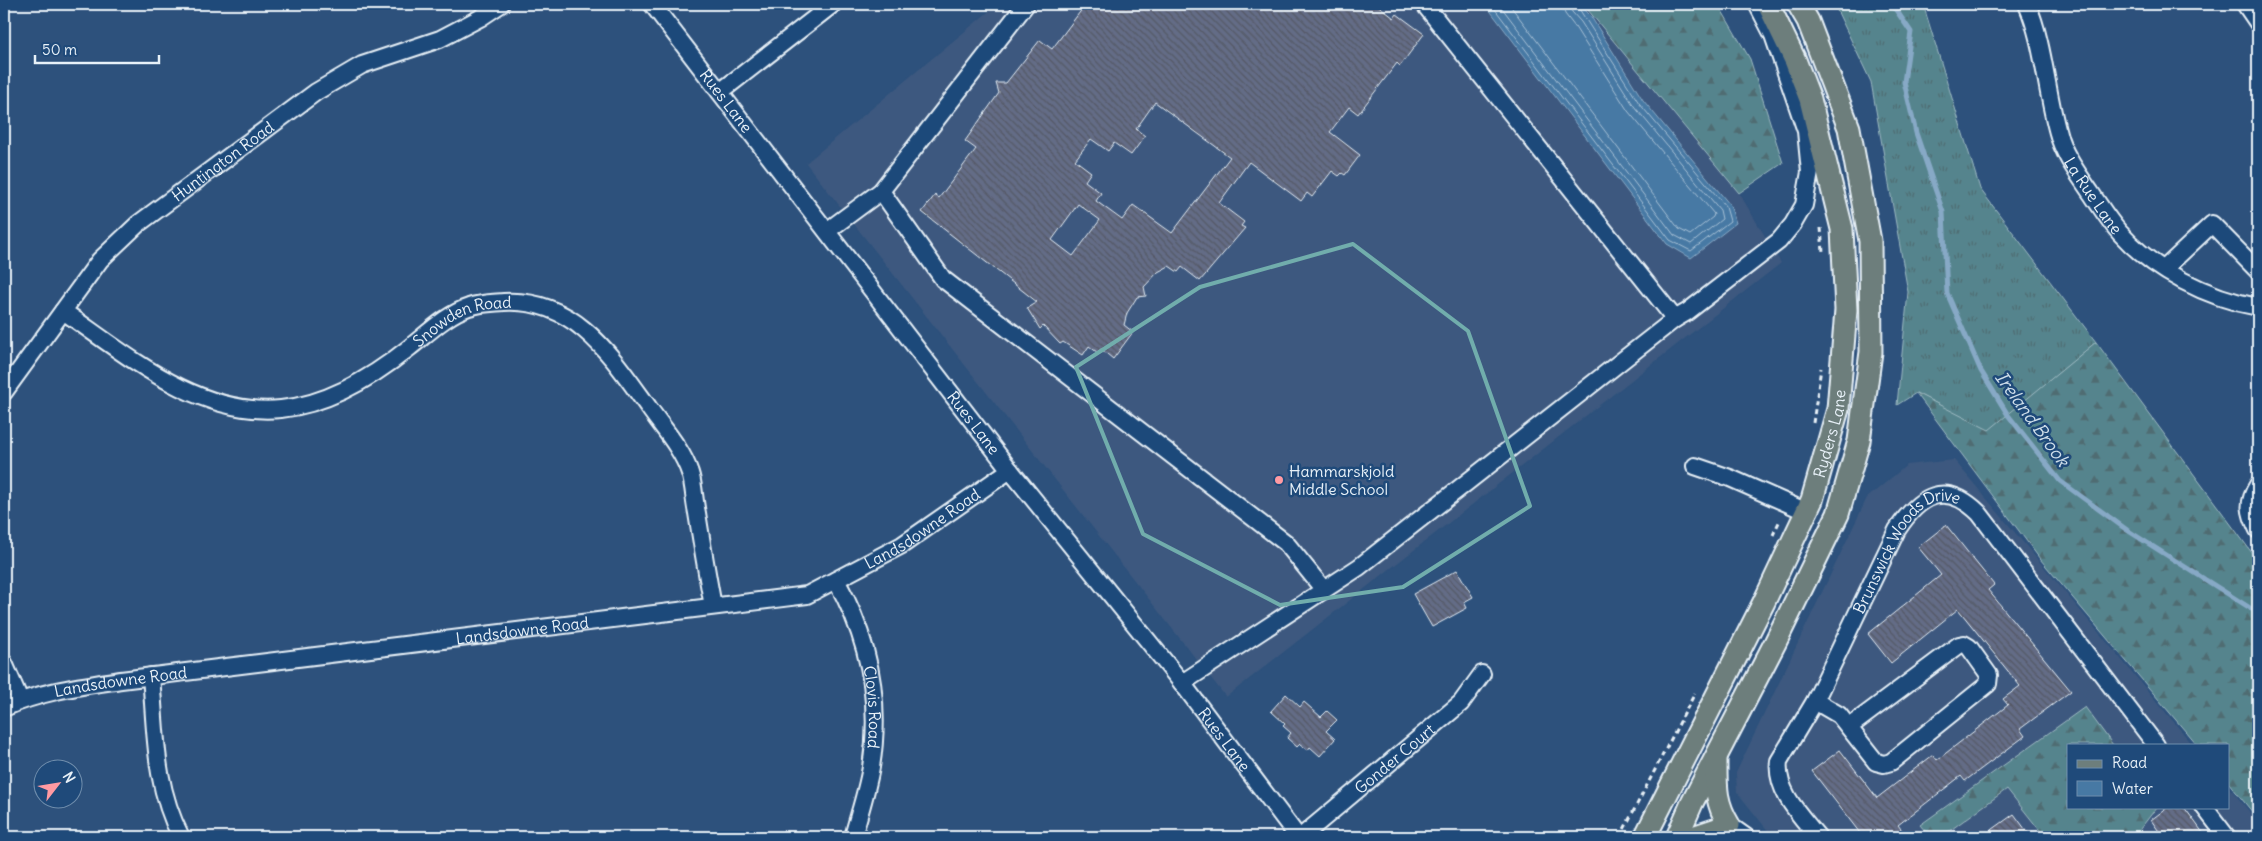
<svg xmlns="http://www.w3.org/2000/svg" width="2262" height="841" font-family="Delius,sans-serif">
<defs>
<pattern id="grass-tufts" width="24" height="20" patternUnits="userSpaceOnUse" patternTransform="scale(1.25)"><rect width="24" height="20" fill="#55848d"/><path d="M3 7l-1-3M5 7V3M7 7l1-3M15 17l-1-3M17 17v-4M19 17l1-3" fill="none" stroke="#4f6c72"/></pattern>
<pattern id="forest-firs" width="22" height="20" patternUnits="userSpaceOnUse" patternTransform="scale(1.25)"><rect width="22" height="20" fill="#55848d"/><path d="M5 1l3.5 6h-7zM16 11l3.5 6h-7z" fill="#4f6c72"/></pattern>
<pattern id="building-back-hatch" width="6" height="6" patternUnits="userSpaceOnUse" patternTransform="scale(1.25)"><rect width="6" height="6" fill="#646c86"/><path d="M-1 5l2 2M0 0l6 6M5-1l2 2" fill="none" stroke="#545865"/></pattern>
</defs>
<rect width="100%" height="100%" fill="#2d517c"/>
<filter id="ink" filterUnits="userSpaceOnUse"><feTurbulence type="fractalNoise" baseFrequency=".02" numOctaves="2"/><feDisplacementMap in="SourceGraphic" scale="10" xChannelSelector="R" yChannelSelector="G"/><feConvolveMatrix kernelMatrix="1 2 1 2 8 2 1 2 1" color-interpolation-filters="sRGB"/></filter>
<g filter="url(#ink)">
<g fill="#3e597f">
<path d="M998,4H1583L1739,193L1781,263L1226,697L806,163Z"/>
<path d="M1954,460L2193,745H2068V807H2228V786L2258,822V837H1773L1737,792L1736,773L1867,498L1907,465Z"/>
</g>
<path fill="url(#grass-tufts)" stroke="#9ebac2" d="M1834,4H1923L1980,189L2096,342L1989,431L1916,393L1897,405L1908,292L1871,82Z"/>
<g fill="url(#forest-firs)" stroke="#9ebac2">
<path d="M1583,4H1718L1750,59L1783,163L1739,193Z"/>
<path d="M2096,342L2258,561V819L2228,782V745H2197L2040,559L1916,393L1989,430Z"/>
<path d="M2085,707L2113,745H2068V807H2157L2140,829L2146,837H2045L2007,789L1941,837H1930L1920,825Z"/>
</g>
<path fill="#4779a4" stroke="#87a9c6" d="M1485,4H1579L1590,15L1643,100L1730,205L1736,223L1691,258L1667,244Z"/>
<g fill="none" stroke-linecap="round" stroke-linejoin="round">
<g stroke="#a8c1d6" stroke-width="1">
<path d="M1491,4L1670,240L1691,251L1730,221L1726,207L1639,103L1576,4"/>
<path d="M1499,4L1674,235L1691,244L1722,219L1720,210L1634,106L1581,22L1572,12L1570,4"/>
<path d="M1509,4L1679,229L1690,235L1713,217L1714,214L1628,111L1575,27L1565,14L1562,4"/>
</g>
<path stroke="#87a9c6" stroke-width="5" d="M1892,4L1911,32L1904,82L1916,133L1943,212L1947,293L1981,371L2008,415L2060,481L2127,530L2258,613"/>
</g>
<g fill="url(#building-back-hatch)" stroke="#e8f1f8" fill-rule="evenodd">
<path d="M1086,4H1376L1394,18L1397,14L1424,34L1400,66L1397,63L1358,114L1349,107L1330,132L1360,155L1345,175L1342,173L1339,176L1332,171L1312,197L1307,193L1301,201L1249,162L1219,203L1244,222L1241,226L1245,228L1200,281L1182,267L1178,272L1169,266L1158,272L1144,287L1146,296L1137,297L1127,313L1124,325L1133,332L1113,359L1101,349L1098,353L1089,346L1083,355L1063,342L1060,344L1043,326L1040,329L1027,308L1037,302L922,212L935,195L939,198L976,149L965,141L999,93L996,83H1006L1040,40L1052,49ZM1155,102L1230,157L1172,233L1133,205L1122,220L1096,201L1101,193L1085,181L1091,172L1075,160L1091,139L1108,151L1114,143L1131,155L1145,136L1136,129ZM1078,204L1100,220L1073,256L1052,240Z"/>
<path d="M1946,525L1994,585L1988,590L2071,691L2020,729L2025,736L1965,781L1961,776L1898,825L1907,837H1863L1812,771L1840,750L1877,798L1933,755L1937,760L2008,705L2003,699L2020,686L1958,609L1891,663L1868,634L1941,575L1918,547Z"/>
<path d="M1457,570L1473,597L1464,602L1467,608L1432,627L1413,594Z"/>
<path d="M1286,694L1300,707L1304,702L1321,717L1327,711L1337,720L1326,731L1335,739L1320,756L1310,747L1308,750L1300,744L1297,747L1287,738L1291,733L1283,726L1285,724L1271,711Z"/>
<path d="M2168,807H2184L2206,837H2163L2151,820Z"/>
<path d="M2014,814L2031,837H1982Z"/>
</g>
<g fill="none" stroke-linecap="round" stroke-linejoin="round">
<g stroke="#e8f1f8" stroke-width="20">
<g id="minor">
<path id="s1" d="M652,4L1010,470L1182,683L1298,837"/>
<path id="s2" d="M2027,4C2044,44 2046,91 2058,133C2063,154 2079,175 2091,193C2100,206 2109,221 2120,233C2154,271 2208,298 2258,307"/>
<path d="M2245,4L2258,23"/>
<path d="M720,92L833,4"/>
<path d="M881,191L943,279L1286,543L1324,590"/>
<path d="M827,231L881,191L1026,4"/>
<path d="M2164,269L2212,224L2258,271"/>
<path id="s3" d="M63,311C127,355 198,417 281,409C328,404 373,377 409,348C427,334 447,314 469,307C480,303 492,303 504,302C576,298 612,357 649,408C663,428 682,449 690,473C694,485 694,500 697,513C702,544 707,575 713,606"/>
<path d="M1675,319L1687,312L1779,241L1793,224L1804,205L1810,172L1806,131L1773,35L1757,4"/>
<path id="s4" d="M4,392L100,260L138,224L316,92L362,65L440,39L480,18L501,4"/>
<path d="M1695,466L1730,478L1807,512"/>
<path d="M2258,485C2247,503 2249,512 2258,530"/>
<path id="s5" d="M836,580C869,639 882,700 871,767C867,791 859,814 853,837"/>
<path d="M4,663L20,700"/>
<path d="M151,676C156,733 154,785 181,837"/>
<path d="M1182,683L1359,567L1675,319L1424,4"/>
<path d="M1815,701L1839,715L1876,762L1884,764L1891,762L1988,684L1989,675L1969,647L1964,644L1959,645L1849,727"/>
<path id="s6" d="M4,708C41,691 82,686 121,680L807,595L902,545L1010,470"/>
<path d="M2204,807L2227,837"/>
<path d="M1729,825L1746,837"/>
<path id="s7" d="M1301,837L1461,703L1482,674"/>
<path id="s8" d="M1818,837C1801,816 1775,791 1779,761L1815,701L1897,530C1920,495 1945,480 1979,513L2156,745"/>
</g>
</g>
<g stroke="#e8f1f8" stroke-width="25">
<g id="major">
<path id="s9" d="M1645,837L1764,602L1812,500L1838,409L1846,310L1842,229L1810,99L1795,60L1768,4"/>
<path d="M1677,837L1692,803L1775,643L1838,514L1859,441L1871,352L1870,241L1849,128L1808,21L1798,4"/>
<path d="M1693,837L1729,825C1715,802 1716,786 1716,760"/>
</g>
</g>
<g stroke="#e8f1f8" stroke-width="3" stroke-dasharray="5 4" stroke-linecap="butt">
<path d="M1821,228L1823,252"/>
<path d="M1813,423L1821,368"/>
<path d="M1773,535L1780,520"/>
<path d="M1620,837L1695,693"/>
</g>
<use href="#minor" stroke="#1f4a7a" stroke-width="16"/>
<use href="#major" stroke="#6d7e7c" stroke-width="21"/>
</g>
</g>
<path fill="none" stroke="#71adac" stroke-width="4" stroke-linejoin="round" d="M1353,244L1468,331L1530,506L1403,587L1280,605L1143,534L1076,367L1200,287Z"/>
<circle fill="#ff9aa2" stroke="#1f4a7a" stroke-width="2" cx="1279" cy="480" r="5"/>
<g text-anchor="middle" stroke-width="5" stroke-linejoin="round" paint-order="stroke">
<g font-size="16" fill="#e8f1f8" stroke="#1f4a7a">
<text dy="6" stroke="none"><textPath href="#s1" startOffset="122">Rues Lane</textPath></text>
<text dy="6" stroke="none"><textPath href="#s4" startOffset="321">Huntington Road</textPath></text>
<text dy="6" stroke="none"><textPath href="#s2" startOffset="205">La Rue Lane</textPath></text>
<text dy="6" stroke="none"><textPath href="#s3" startOffset="450">Snowden Road</textPath></text>
<text dy="6" stroke="none"><textPath href="#s1" startOffset="528">Rues Lane</textPath></text>
<text dy="6" stroke="none"><textPath href="#s9" startOffset="445">Ryders Lane</textPath></text>
<text dy="6" stroke="none"><textPath href="#s6" startOffset="945">Landsdowne Road</textPath></text>
<text dy="6" stroke="none"><textPath href="#s8" startOffset="341">Brunswick Woods Drive</textPath></text>
<text dy="6" stroke="none"><textPath href="#s6" startOffset="525">Landsdowne Road</textPath></text>
<text dy="6" stroke="none"><textPath href="#s6" startOffset="120">Landsdowne Road</textPath></text>
<text dy="6" stroke="none"><textPath href="#s5" startOffset="134">Clovis Road</textPath></text>
<text dy="6" stroke="none"><textPath href="#s1" startOffset="932">Rues Lane</textPath></text>
<text dy="6" stroke="none"><textPath href="#s7" startOffset="122">Gonder Court</textPath></text>
</g>
<g font-size="16" fill="#e8f1f8" stroke="#1f4a7a" text-anchor="start">
<text x="1289" y="477">Hammarskjold<tspan x="1289" dy="18">Middle School</tspan></text>
</g>
<g font-size="18" font-style="italic" fill="#d0dfeb" stroke="#1f4a7a">
<text transform="translate(2032 419) rotate(54)" y="6">Ireland Brook</text>
</g>
</g>
<rect width="2262" height="841" fill="none" stroke="#1f4a7a" stroke-width="20"/>
<rect x="10" y="10" width="2242" height="821" fill="none" stroke="#e8f1f8" stroke-width="2" filter="url(#ink)"/>
<rect x="2067" y="744" width="162" height="65" fill="#1f4a7a" stroke="#6f8dac"/>
<rect x="2077" y="760" width="25" height="8" fill="#6d7e7c" stroke="#6f8dac"/>
<text x="2112" y="768" font-size="15" fill="#e8f1f8">Road</text>
<rect x="2077" y="781" width="25" height="15" fill="#4779a4" stroke="#6f8dac"/>
<text x="2112" y="794" font-size="15" fill="#e8f1f8">Water</text>
<g transform="translate(58 784) rotate(59)"><circle r="24" fill="#1f4a7a" stroke="#6f8dac"/>
<path d="M0-4L9 19L0 12L-9 19Z" fill="#ff9aa2"/>
<text y="-8" font-size="14" font-weight="bold" text-anchor="middle" fill="#e8f1f8">N</text>
</g>
<path d="M35 55v8h124v-8" fill="none" stroke="#e8f1f8" stroke-width="2.5"/>
<text x="42" y="55" font-size="15" fill="#e8f1f8" stroke="#1f4a7a" stroke-width="4" paint-order="stroke">50 m</text>
</svg>
